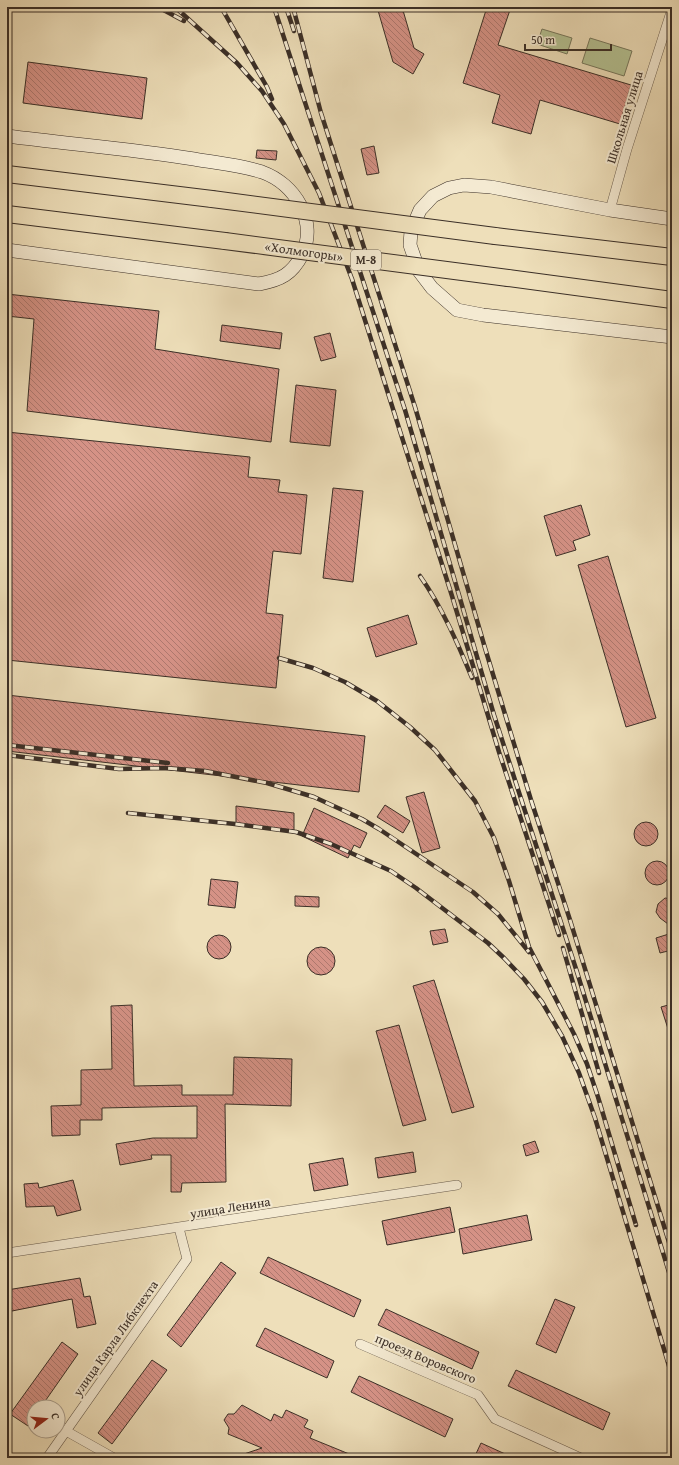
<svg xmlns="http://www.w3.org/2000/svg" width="679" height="1465" font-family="'Gentium Book Plus',serif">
<defs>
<pattern id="building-back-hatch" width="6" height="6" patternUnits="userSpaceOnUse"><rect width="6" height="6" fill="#d59286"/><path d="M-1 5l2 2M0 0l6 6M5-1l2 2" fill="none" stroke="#ae786e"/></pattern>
</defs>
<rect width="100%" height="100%" fill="#eedfba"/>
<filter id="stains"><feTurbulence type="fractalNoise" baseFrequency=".005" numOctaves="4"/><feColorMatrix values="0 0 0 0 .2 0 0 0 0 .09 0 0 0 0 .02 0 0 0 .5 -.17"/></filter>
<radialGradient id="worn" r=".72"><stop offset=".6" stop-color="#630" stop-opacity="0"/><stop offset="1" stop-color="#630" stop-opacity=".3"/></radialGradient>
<g fill="#b5c293" stroke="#78785d">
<path d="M542,29L572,38L567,54L537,44Z"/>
<path d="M590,38L632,51L624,76L582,63Z"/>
</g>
<g fill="url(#building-back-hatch)" stroke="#3b2f27">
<path d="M377,7H402L414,48L424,54L413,74L393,62Z"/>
<path d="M487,7H511L498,45L631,85L620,124L540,100L531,134L492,123L500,95L463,83Z"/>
<path d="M28,62L147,78L142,119L23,103Z"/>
<path d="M374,146L379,173L367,175L361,149Z"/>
<path d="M257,150L277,151L276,160L256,158Z"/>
<path d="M7,294L159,311L155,349L279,369L271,442L27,411L34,319L7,316Z"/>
<path d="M222,325L282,333L280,349L220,341Z"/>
<path d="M330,333L336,357L321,361L314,337Z"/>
<path d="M296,385L336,390L330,446L290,442Z"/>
<path d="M7,432L250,457L248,477L280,480L278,492L307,495L301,554L273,551L266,613L283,615L276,688L7,660Z"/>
<path d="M333,488L363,491L353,582L323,578Z"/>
<path d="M581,505L590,535L573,541L576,550L556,556L544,516Z"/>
<path d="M608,556L656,718L626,727L578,565Z"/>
<path d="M408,615L417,644L376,657L367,628Z"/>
<path d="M7,695L365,736L359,792L7,751Z"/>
<path d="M424,792L440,848L422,853L406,797Z"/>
<path d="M385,805L410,821L403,833L377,817Z"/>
<path d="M236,806L294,813V830L236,825Z"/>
<path d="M314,808L367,833L360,848L354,845L348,858L302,836Z"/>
<circle cx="646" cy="834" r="12"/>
<circle cx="657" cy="873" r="12"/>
<path d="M211,879L238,882L235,908L208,905Z"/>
<path d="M295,896L319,897V907L295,906Z"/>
<path d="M665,898L672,899V927L660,918L656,912L658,904Z"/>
<path d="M445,929L448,942L433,945L430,931Z"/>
<path d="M672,933V950L660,953L656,938Z"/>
<circle cx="219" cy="947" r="12"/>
<circle cx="321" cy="961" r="14"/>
<path d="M434,980L474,1107L452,1113L413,986Z"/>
<path d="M672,1004V1034L670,1035L661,1007Z"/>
<path d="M132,1005L134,1086L182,1085V1095H233L234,1057L292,1059L291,1106L225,1104L226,1182L182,1183L181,1192H171V1155H151L152,1159L120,1165L116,1144L153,1138H197V1106L102,1108V1120H80V1135L52,1136L51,1106L81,1105V1070L112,1069L111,1006Z"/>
<path d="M399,1025L426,1120L403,1126L376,1031Z"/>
<path d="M535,1141L539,1152L526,1156L523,1145Z"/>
<path d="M413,1152L416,1172L378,1178L375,1158Z"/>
<path d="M343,1158L348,1185L314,1191L309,1164Z"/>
<path d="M73,1180L81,1210L57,1216L54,1206L26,1207L24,1184L38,1183L39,1188Z"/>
<path d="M450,1207L455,1232L387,1245L382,1221Z"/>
<path d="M527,1215L532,1240L463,1254L459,1229Z"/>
<path d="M268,1257L361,1300L354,1317L260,1273Z"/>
<path d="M221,1262L236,1273L181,1347L167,1335Z"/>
<path d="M80,1278L84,1297L90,1296L96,1324L77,1328L72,1299L7,1312V1290Z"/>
<path d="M555,1299L575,1307L556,1353L536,1344Z"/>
<path d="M386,1309L479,1352L472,1369L378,1325Z"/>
<path d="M265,1328L334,1361L327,1378L256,1346Z"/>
<path d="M62,1342L78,1354L41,1407H34V1417L28,1426L10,1414Z"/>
<path d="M152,1360L167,1370L112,1444L98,1433Z"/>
<path d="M516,1370L610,1413L603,1430L508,1386Z"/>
<path d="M359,1376L453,1419L445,1437L351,1392Z"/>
<path d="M242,1405L271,1421L274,1414L282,1418L286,1410L308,1420L304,1427L313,1431L310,1438L359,1458H238V1456L262,1448L228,1434L229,1428L224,1420L228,1414H234Z"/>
<path d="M481,1443L514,1458H474Z"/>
</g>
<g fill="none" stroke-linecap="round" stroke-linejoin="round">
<g stroke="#685b4c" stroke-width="10">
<g id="street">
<path d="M610,210L627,149L672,9"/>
<path d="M7,1253L457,1185"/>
<path d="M360,1344L478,1395L495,1419L581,1458"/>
<path d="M66,1431L114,1458"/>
<path d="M47,1458L187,1259L179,1228"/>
</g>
</g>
<g stroke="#3b2f27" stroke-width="14">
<g id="secondary">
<path d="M7,136C69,144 132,149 194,159C216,163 241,165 262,172C295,184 318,221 302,255C292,274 281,280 259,284L7,250"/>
<path d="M672,219L610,210L491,187L464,185L449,188L433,196L420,210L411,231L410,245L419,271L432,288L457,310L483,315L672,337"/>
</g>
</g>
<g stroke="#3b2f27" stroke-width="18">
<g id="highway">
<path d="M7,174L212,199"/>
<path d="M7,214L225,241"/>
<path d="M495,236L672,257"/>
<path d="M508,278L672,300"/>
</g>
</g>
<use href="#street" stroke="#f4ead2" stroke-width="9"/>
<use href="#secondary" stroke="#f4ead2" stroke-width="13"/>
<use href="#highway" stroke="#eedfba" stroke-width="16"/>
<g stroke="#3b2f27" stroke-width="4.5">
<g id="rail">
<path d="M158,7L184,21"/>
<path d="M175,7L237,63L262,91L284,124L319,193L352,279L452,596L499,752L559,935"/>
<path d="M221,7L267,87L272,99"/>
<path d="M274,7L405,410L494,715L577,972L672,1282"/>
<path d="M286,7L294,31"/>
<path d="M293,7L321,113L415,407L485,648L531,800L570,920L672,1252"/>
<path d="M420,576C442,607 458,644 472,678"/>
<path d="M279,658L313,668L345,682L377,701L410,727L435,750L475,801L494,838L509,881L529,947L574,1034L587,1064L598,1097L636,1225"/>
<path d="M7,745L168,763"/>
<path d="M7,755L119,769L165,768L205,771L267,783L314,797L362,819L379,829L473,892L498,914L529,952"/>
<path d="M128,813L235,824L296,832L331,844L391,871L416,888L488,943L504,958L524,979L542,1002L562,1036L579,1073L595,1118L672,1376"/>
<path d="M563,948L599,1073"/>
</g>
</g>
<use href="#rail" stroke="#f4ead2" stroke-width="3" stroke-dasharray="9" stroke-linecap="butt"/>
<g stroke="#3b2f27" stroke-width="18" stroke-linecap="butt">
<g id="highway-bridge">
<path d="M212,199L495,236"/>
<path d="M225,241L508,278"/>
</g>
</g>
<use href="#highway-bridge" stroke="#eedfba" stroke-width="16"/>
</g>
<g text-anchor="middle" stroke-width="4" stroke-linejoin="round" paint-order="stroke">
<rect fill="#f4ead2" stroke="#72675a" stroke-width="1" x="351" y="250" width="30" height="20" rx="3"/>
<g font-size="12" font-weight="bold" fill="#3b2f27">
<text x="366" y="264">М-8</text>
</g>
<g font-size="13" fill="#3b2f27" stroke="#f4ead2">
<text transform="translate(624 117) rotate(-73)" y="5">Школьная улица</text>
<text transform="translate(304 251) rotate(8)" y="5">«Холмогоры»</text>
<text transform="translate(230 1207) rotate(-9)" y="5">улица Ленина</text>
<text transform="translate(115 1338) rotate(-55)" y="5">улица Карла Либкнехта</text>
<text transform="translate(426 1358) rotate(23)" y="5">проезд Воровского</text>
</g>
</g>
<rect width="679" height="1465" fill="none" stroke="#eedfba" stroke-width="24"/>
<rect x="8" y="8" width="663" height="1449" fill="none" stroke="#3b2f27" stroke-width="2"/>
<rect x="12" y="12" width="655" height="1441" fill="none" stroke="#3b2f27"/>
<g transform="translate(46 1419) rotate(74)"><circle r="19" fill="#f4ead2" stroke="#aa9f8e"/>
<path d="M0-3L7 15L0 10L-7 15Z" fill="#8f2418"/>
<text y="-6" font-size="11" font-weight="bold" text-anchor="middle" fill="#3b2f27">С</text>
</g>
<path d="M525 44v6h86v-6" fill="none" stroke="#3b2f27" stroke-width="2"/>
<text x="531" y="44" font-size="12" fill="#3b2f27" stroke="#f4ead2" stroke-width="3" paint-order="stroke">50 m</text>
<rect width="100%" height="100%" filter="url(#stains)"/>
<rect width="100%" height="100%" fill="url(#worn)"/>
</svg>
